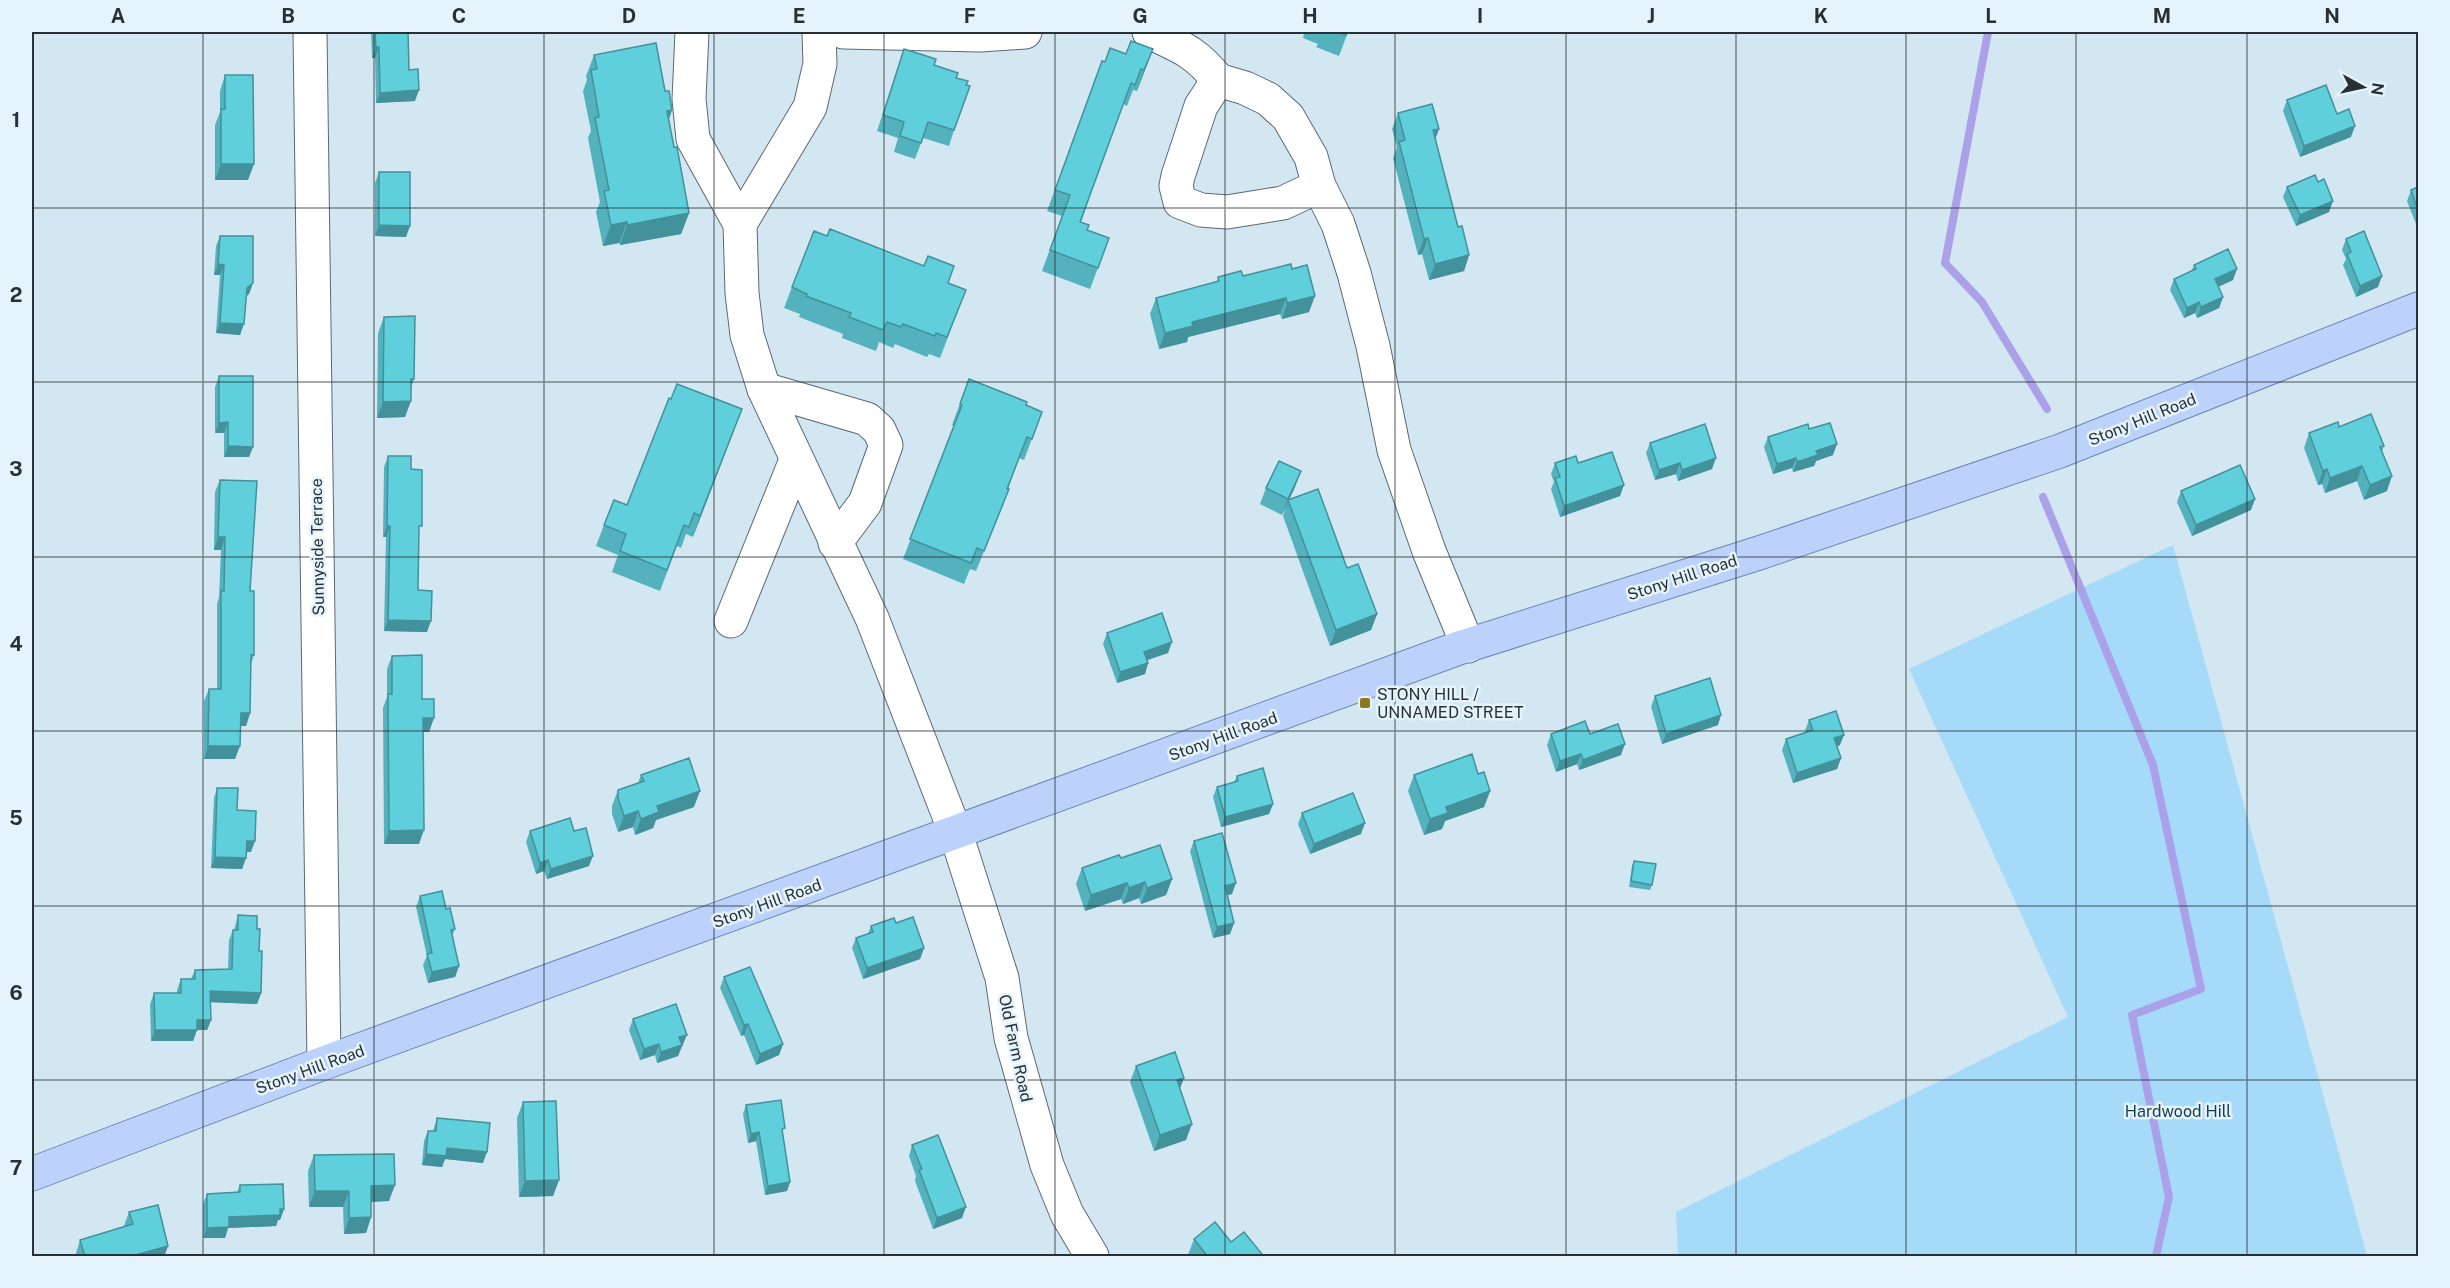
<svg xmlns="http://www.w3.org/2000/svg" width="2450" height="1288" font-family="'Public Sans',sans-serif">
<rect width="100%" height="100%" fill="#d3e7f2"/>
<path fill="#a5daf8" d="M2173,545L2367,1256H1678L1676,1212L2068,1017L1909,669Z"/>
<g fill="none" stroke-linecap="round" stroke-linejoin="round">
<g stroke="#aaa1e8" stroke-width="8">
<path d="M1988,32L1945,263L1982,302L2047,409"/>
<path d="M2043,497L2153,765L2201,989L2132,1015L2169,1197L2156,1256"/>
</g>
<g stroke="#596a74" stroke-width="35">
<g id="minor">
<path d="M310,32L324,1063"/>
<path d="M692,32L689,99L693,139L740,224L742,293L747,335L764,389L872,618L956,834L1002,978L1011,1038L1047,1165L1067,1214L1092,1256"/>
<path d="M843,32L980,35L1025,32"/>
<path d="M1149,32C1181,47 1196,52 1218,80"/>
<path d="M1319,186L1283,203L1227,212L1201,210L1180,202L1176,186L1178,176L1201,106L1218,80L1245,88L1268,99L1288,117L1311,157L1319,186L1338,224L1354,273L1373,346L1394,450L1429,551L1468,646"/>
<path d="M740,224L810,107L820,64L819,32"/>
<path d="M764,389L867,419L879,430L886,445L865,503L835,543"/>
<path d="M731,621L796,460"/>
</g>
</g>
<g stroke="#6b86b3" stroke-width="35">
<path id="major" d="M32,1174L324,1063L1459,648L1759,553L2060,451L2418,309"/>
</g>
<use href="#minor" stroke="#fff" stroke-width="33"/>
<use href="#major" stroke="#bcd2fb" stroke-width="33"/>
</g>
<g fill="#53b2bd">
<path d="M371,32H408L409,70L415,101L376,103L375,58H372Z"/>
<path d="M1299,32H1348L1339,56L1316,47L1318,44L1303,38L1304,34Z"/>
<path d="M904,49L956,78L954,130L949,146L923,138L915,159L894,152L898,138L877,131Z"/>
<path d="M1153,49L1137,91L1133,90L1127,106L1123,104L1081,222L1087,230L1109,238L1090,289L1042,271L1062,216L1047,211L1102,61L1105,62L1126,54Z"/>
<path d="M594,55L669,120L674,147L689,213L681,234L620,245L619,243L603,246L596,212L600,202L588,138L591,131L583,91L587,80L586,76Z"/>
<path d="M225,75L248,180H215V125L220,112V91Z"/>
<path d="M2287,100L2337,114L2351,137L2300,157L2283,111Z"/>
<path d="M1398,113L1439,129L1435,139L1458,227L1469,255L1464,271L1429,280L1422,254L1418,255L1393,158L1397,147L1392,129Z"/>
<path d="M379,172L406,237L375,236V183Z"/>
<path d="M2318,182L2329,212L2296,226L2283,197L2287,187Z"/>
<path d="M2418,187V229L2407,201L2411,190Z"/>
<path d="M220,236L253,283L249,294L246,296L240,335L216,333L220,275H214L216,246Z"/>
<path d="M2346,239L2378,287L2356,297L2343,265L2346,259L2342,250Z"/>
<path d="M2194,265L2233,280L2218,287L2223,297L2219,308L2197,318L2195,313L2184,318L2170,290L2174,279L2192,270Z"/>
<path d="M1292,269L1309,312L1282,319L1280,314L1188,337L1187,342L1159,349L1150,314L1156,298L1217,282L1218,277L1243,276Z"/>
<path d="M949,283L966,290L940,358L929,354L927,357L895,344L893,348L879,342L876,351L842,338L843,334L799,317L800,314L784,308L792,287Z"/>
<path d="M384,317L414,379L411,389L405,417L377,418L378,333Z"/>
<path d="M219,376L253,447L249,457H224V433H215V387Z"/>
<path d="M969,379L1026,405L1042,412L1024,460L1019,458L1008,489H1009L1001,510L976,571L970,569L964,584L903,559L954,426L952,425Z"/>
<path d="M1809,429L1833,455L1816,461L1814,466L1793,472L1792,468L1773,474L1764,447L1768,437Z"/>
<path d="M734,430L693,537L686,534L681,548L677,546L660,591L612,572L618,555L596,546L604,525L627,505Z"/>
<path d="M2309,433L2384,446L2382,451L2387,491L2364,500L2357,481L2325,493L2322,484L2318,485L2304,448Z"/>
<path d="M1650,443L1712,469L1678,481L1676,474L1655,480L1646,453Z"/>
<path d="M388,456L411,469L419,533L418,590L427,632L384,631L386,537H383L384,467Z"/>
<path d="M1555,463H1578L1620,496L1560,517L1551,489L1554,482L1551,474Z"/>
<path d="M220,480L250,591L254,655L251,664L250,713L246,726H240L235,759H204V701L209,689H217V604L219,597L221,550H214L215,492Z"/>
<path d="M1295,487L1289,500L1347,568L1377,614L1371,630L1330,646L1283,516L1286,508L1282,515L1260,504L1266,488Z"/>
<path d="M2181,491L2251,510L2192,536L2177,502Z"/>
<path d="M1107,633L1168,653L1148,660V663L1145,674L1117,683L1103,644Z"/>
<path d="M392,656L422,699L429,732H423L419,844H384L383,708L387,697V669Z"/>
<path d="M1655,696L1718,725L1662,744L1651,707Z"/>
<path d="M1809,720L1840,745L1837,747L1841,758L1837,769L1793,783L1782,750L1786,739L1806,732L1805,731Z"/>
<path d="M1551,734H1590L1621,755L1579,770L1577,764L1556,772L1547,745Z"/>
<path d="M641,775L694,807L656,820L653,828L635,835L633,827L618,832L612,814V806L618,790L638,783Z"/>
<path d="M1414,775L1490,791L1484,807L1445,821L1442,829L1424,835L1408,791Z"/>
<path d="M1237,776L1273,804L1269,814L1221,827L1213,797L1217,787L1234,782Z"/>
<path d="M217,788L237,810L251,852H246V858L242,869L211,868L214,798Z"/>
<path d="M1302,813L1361,834L1310,854L1298,824Z"/>
<path d="M530,831H574L589,866L547,879L544,871L536,874L526,842Z"/>
<path d="M1194,841L1232,894L1227,895L1234,923L1230,934L1213,938L1190,851Z"/>
<path d="M1121,858L1172,879L1166,895L1141,904L1139,898L1123,904L1121,899L1085,911L1076,884L1082,868Z"/>
<path d="M1634,861L1652,885L1650,890L1629,887L1632,866Z"/>
<path d="M420,896L446,909L455,929L452,936L459,966L455,977L428,983L423,965L427,956L416,907Z"/>
<path d="M238,915L257,929L259,951L261,993L257,1004L210,1002L211,1020L207,1030H197L193,1041H151L150,1004L154,993H177V990L181,979H191L195,970L228,969L229,940L233,930H234Z"/>
<path d="M896,923L924,948L920,959L863,979L852,948L856,938L868,934L871,926Z"/>
<path d="M724,977L783,1044L779,1055L756,1065L744,1035L741,1036L720,988Z"/>
<path d="M633,1019L683,1046H681L678,1056L657,1063L655,1055L640,1060L629,1030Z"/>
<path d="M1136,1066L1180,1089L1186,1140L1154,1151L1130,1082Z"/>
<path d="M523,1102L559,1180L553,1196L519,1197L517,1118Z"/>
<path d="M746,1105L790,1182L787,1191L765,1195L756,1141L748,1143L743,1114Z"/>
<path d="M437,1118L483,1163L445,1159L442,1167L422,1165L424,1141L428,1131H433Z"/>
<path d="M912,1145L962,1218L933,1229L915,1181L916,1176L909,1156Z"/>
<path d="M314,1155L389,1201L371,1202V1217L366,1233L344,1234L343,1207H309L308,1171Z"/>
<path d="M240,1185L284,1209L280,1220H278L276,1226L228,1228L225,1238H203V1204L207,1194L237,1192Z"/>
<path d="M129,1212L168,1246L164,1257H75L80,1240L124,1226Z"/>
<path d="M1194,1239L1231,1242L1262,1254L1261,1257H1189L1188,1255Z"/>
</g>
<g fill="#43919a">
<path d="M376,47H379L375,58H372Z"/>
<path d="M1153,49L1137,91L1144,70Z"/>
<path d="M419,90L415,101L376,103L380,93Z"/>
<path d="M672,110L665,131L667,111Z"/>
<path d="M2355,126L2351,137L2300,157L2304,146Z"/>
<path d="M1439,129L1433,145V130Z"/>
<path d="M221,164H254L248,180H215Z"/>
<path d="M2333,201L2329,212L2296,226L2300,215Z"/>
<path d="M689,213L681,234L620,245L627,225Z"/>
<path d="M627,222L619,243L603,246L611,225Z"/>
<path d="M379,225L410,226L406,237L375,236Z"/>
<path d="M1428,238L1422,254L1418,255L1424,239Z"/>
<path d="M1469,255L1464,271L1429,280L1435,264Z"/>
<path d="M218,264L224,265L220,275H214Z"/>
<path d="M2237,269L2233,280L2211,290L2215,279Z"/>
<path d="M2382,276L2378,287L2356,297L2360,286Z"/>
<path d="M253,283L249,294L243,299L247,288Z"/>
<path d="M1315,296L1309,312L1282,319L1287,303Z"/>
<path d="M2223,297L2219,308L2197,318L2201,307Z"/>
<path d="M1286,298L1280,314L1188,337L1187,342L1159,349L1165,333L1192,322Z"/>
<path d="M2199,302L2195,313L2184,318L2187,308Z"/>
<path d="M220,323L244,324L240,335L216,333Z"/>
<path d="M411,401L405,417L377,418L383,402Z"/>
<path d="M742,409L734,430L693,537L700,516Z"/>
<path d="M228,422L224,433H215L219,423Z"/>
<path d="M1837,444L1833,455L1816,461L1814,466L1793,472L1797,462L1816,451Z"/>
<path d="M228,446L253,447L249,457H224Z"/>
<path d="M1716,458L1712,469L1678,481L1682,470Z"/>
<path d="M1796,458L1792,468L1773,474L1777,464Z"/>
<path d="M1680,463L1676,474L1655,480L1659,470Z"/>
<path d="M2362,466L2357,481L2325,493L2330,478Z"/>
<path d="M2327,469L2322,484L2318,485L2323,471Z"/>
<path d="M1301,471L1295,487L1282,515L1288,499Z"/>
<path d="M2392,476L2387,491L2364,500L2370,485Z"/>
<path d="M1624,485L1620,496L1560,517L1564,506Z"/>
<path d="M2255,499L2251,510L2192,536L2196,525Z"/>
<path d="M387,526H390L386,537H383Z"/>
<path d="M218,537H225L221,550H214Z"/>
<path d="M1377,614L1371,630L1330,646L1336,630Z"/>
<path d="M388,620L431,621L427,632L384,631Z"/>
<path d="M1172,642L1168,653L1140,662L1144,652Z"/>
<path d="M1148,663L1145,674L1117,683L1120,672Z"/>
<path d="M241,713H250L246,726H236Z"/>
<path d="M1721,715L1718,725L1662,744L1666,734Z"/>
<path d="M423,718H434L429,732H418Z"/>
<path d="M1844,735L1840,745L1830,749L1834,738Z"/>
<path d="M1625,744L1621,755L1579,770L1583,760Z"/>
<path d="M208,746H240L235,759H204Z"/>
<path d="M1581,754L1577,764L1556,772L1560,761Z"/>
<path d="M1841,758L1837,769L1793,783L1797,773Z"/>
<path d="M700,791L694,807L656,820L653,828L635,835L641,819L657,806Z"/>
<path d="M1490,791L1484,807L1445,821L1442,829L1424,835L1430,819L1446,807Z"/>
<path d="M1273,804L1269,814L1221,827L1225,817Z"/>
<path d="M638,811L633,827L618,832L624,816Z"/>
<path d="M1365,823L1361,834L1310,854L1314,844Z"/>
<path d="M424,830L419,844H384L389,831Z"/>
<path d="M247,841H255L251,852H243Z"/>
<path d="M593,856L589,866L547,879L551,869Z"/>
<path d="M215,857L246,858L242,869L211,868Z"/>
<path d="M548,860L544,871L536,874L540,863Z"/>
<path d="M1172,879L1166,895L1141,904L1147,888Z"/>
<path d="M1145,882L1139,898L1123,904L1129,888Z"/>
<path d="M1127,883L1121,899L1085,911L1091,895Z"/>
<path d="M1236,883L1232,894L1221,897L1225,886Z"/>
<path d="M1234,923L1230,934L1213,938L1217,927Z"/>
<path d="M924,948L920,959L863,979L867,968Z"/>
<path d="M459,966L455,977L428,983L432,972Z"/>
<path d="M210,991L261,993L257,1004L206,1002Z"/>
<path d="M197,1020H211L207,1030H197L193,1041H151L155,1030Z"/>
<path d="M748,1024L744,1035L741,1036L744,1025Z"/>
<path d="M687,1035L678,1056L657,1063L661,1052L679,1037Z"/>
<path d="M659,1044L655,1055L640,1060L644,1049Z"/>
<path d="M783,1044L779,1055L756,1065L760,1054Z"/>
<path d="M1184,1078L1178,1094L1177,1080Z"/>
<path d="M1192,1124L1186,1140L1154,1151L1160,1135Z"/>
<path d="M759,1132L756,1141L748,1143L751,1134Z"/>
<path d="M447,1148L487,1152L483,1163L445,1159L442,1167L422,1165L426,1154Z"/>
<path d="M559,1180L553,1196L519,1197L525,1181Z"/>
<path d="M790,1182L787,1191L765,1195L768,1186Z"/>
<path d="M395,1185L389,1201L365,1202L371,1186Z"/>
<path d="M315,1191H349L343,1207H309Z"/>
<path d="M966,1207L962,1218L933,1229L937,1218Z"/>
<path d="M280,1209H284L280,1220H278L276,1226L228,1228L225,1238H203L207,1228L229,1217Z"/>
<path d="M371,1217L366,1233L344,1234L349,1218Z"/>
<path d="M168,1246L164,1257H128Z"/>
</g>
<g fill="#60cfdc" stroke="#43919a" stroke-width="1.5">
<path d="M375,32H408L409,70L418,69L419,90L380,93L379,47H376Z"/>
<path d="M1337,32H1347L1346,35Z"/>
<path d="M1131,41L1153,49L1144,70L1141,69L1135,85L1131,83L1080,222L1089,225L1087,230L1109,238L1098,268L1050,250L1070,195L1055,190L1102,61L1105,62L1110,48L1126,54Z"/>
<path d="M656,43L665,91H669L672,110L667,111L674,147H677L689,213L627,225V222L611,225L604,191L609,190L595,118L599,117L591,70L597,69L594,55Z"/>
<path d="M904,49L936,59L934,65L958,73L956,78L968,81L966,85L970,86L954,130L928,122L921,143L900,136L904,122L883,115Z"/>
<path d="M225,75H253L254,164H221V109H225Z"/>
<path d="M2326,85L2337,114L2349,109L2355,126L2304,146L2287,100Z"/>
<path d="M1432,104L1439,129L1433,130L1458,227L1462,226L1469,255L1435,264L1428,238L1424,239L1399,142L1405,140L1398,113Z"/>
<path d="M379,172H410V226L379,225Z"/>
<path d="M2315,175L2318,182L2324,179L2333,201L2300,215L2287,187Z"/>
<path d="M2418,187V210L2411,190Z"/>
<path d="M830,229L924,266L928,256L954,266L948,283L966,290L947,337L936,333L935,336L903,324L901,327L887,322L883,330L849,317L851,313L806,296L807,294L792,287L814,231L827,236Z"/>
<path d="M2364,231L2382,276L2360,286L2347,254L2351,252L2346,239Z"/>
<path d="M220,236H253V283L247,288L244,324L220,323L224,265L218,264Z"/>
<path d="M2228,249L2237,269L2215,279L2223,297L2201,307L2199,302L2187,308L2174,279L2196,269L2194,265Z"/>
<path d="M1291,264L1292,269L1307,265L1315,296L1287,303L1286,298L1192,322L1193,326L1165,333L1156,298L1219,281L1218,277L1241,271L1243,276Z"/>
<path d="M415,316L414,379H411V401L383,402L384,317Z"/>
<path d="M219,376H253V447L228,446V422L219,423Z"/>
<path d="M969,379L1027,402L1026,405L1042,412L1032,439L1027,437L1007,489H1009L984,551L977,548L971,563L910,539L962,405L960,404Z"/>
<path d="M677,384L742,409L700,516L694,513L689,527L684,525L667,570L620,551L626,534L604,525L614,500L627,505L669,398L671,399Z"/>
<path d="M2371,414L2384,446L2380,447L2392,476L2370,485L2362,466L2330,478L2327,469L2323,471L2309,433L2338,422L2339,427Z"/>
<path d="M1830,423L1837,444L1816,451L1818,455L1797,462L1796,458L1777,464L1768,437L1808,424L1809,429Z"/>
<path d="M1705,424L1716,458L1682,470L1680,463L1659,470L1650,443Z"/>
<path d="M1612,452L1624,485L1564,506L1555,478L1560,477L1555,463L1576,456L1578,463Z"/>
<path d="M388,456H411V469L422,470V526H419L418,590L432,591L431,621L388,620L390,526H387Z"/>
<path d="M1279,461L1301,471L1288,499L1266,488Z"/>
<path d="M2240,465L2255,499L2196,525L2181,491Z"/>
<path d="M220,480L257,481L250,591H254V655H251L250,713H241L240,746H208L209,689H221V591H224L225,537H218Z"/>
<path d="M1318,489L1347,568L1358,564L1377,614L1336,630L1288,500Z"/>
<path d="M1162,613L1172,642L1144,652L1148,663L1120,672L1107,633Z"/>
<path d="M422,655V699H434V718H423L424,830L389,831L388,694H392V656Z"/>
<path d="M1710,678L1721,715L1666,734L1655,696Z"/>
<path d="M1836,711L1844,735L1834,738L1841,758L1797,773L1786,739L1813,730L1809,720Z"/>
<path d="M1585,721L1590,734L1618,724L1625,744L1583,760L1581,754L1560,761L1551,734Z"/>
<path d="M1472,754L1478,774L1484,772L1490,791L1446,807L1448,813L1430,819L1414,775Z"/>
<path d="M689,758L700,791L657,806L659,812L641,819L638,811L624,816L618,798V790L644,781L641,775Z"/>
<path d="M1263,768L1273,804L1225,817L1217,787L1238,781L1237,776Z"/>
<path d="M217,788H238L237,810L256,811L255,841H247L246,858L215,857Z"/>
<path d="M1353,793L1365,823L1314,844L1302,813Z"/>
<path d="M570,818L574,831L586,828L593,856L551,869L548,860L540,863L530,831Z"/>
<path d="M1222,833L1236,883L1225,886L1234,923L1217,927L1194,841Z"/>
<path d="M1160,845L1172,879L1147,888L1145,882L1129,888L1127,883L1091,895L1082,868L1119,855L1121,858Z"/>
<path d="M1634,861L1656,864L1652,885L1631,881Z"/>
<path d="M442,891L446,909L450,908L455,929L451,930L459,966L432,972L427,954L432,953L420,896Z"/>
<path d="M238,915L257,916V929H260L259,951H262L261,993L210,991L211,1020H197V1030H155L154,993H181V979H195V970L232,969L233,930H238Z"/>
<path d="M913,917L924,948L867,968L856,938L873,932L871,926L894,918L896,923Z"/>
<path d="M750,967L783,1044L760,1054L748,1024L744,1025L724,977Z"/>
<path d="M676,1004L687,1035L679,1037L682,1045L661,1052L659,1044L644,1049L633,1019Z"/>
<path d="M1175,1052L1184,1078L1177,1080L1192,1124L1160,1135L1136,1066Z"/>
<path d="M781,1100L785,1128L782,1129L790,1182L768,1186L759,1132L751,1134L746,1105Z"/>
<path d="M556,1101L559,1180L525,1181L523,1102Z"/>
<path d="M437,1118L490,1123L487,1152L447,1148L446,1156L426,1154L428,1131H436Z"/>
<path d="M938,1135L966,1207L937,1218L919,1170L922,1169L912,1145Z"/>
<path d="M394,1154L395,1185L371,1186V1217L349,1218V1191H315L314,1155Z"/>
<path d="M283,1184L284,1209H280V1215L229,1217V1227L207,1228V1194L240,1192V1185Z"/>
<path d="M158,1205L168,1246L128,1257H121V1255L115,1257H85L80,1240L133,1224L129,1212Z"/>
<path d="M1215,1222L1231,1242L1244,1232L1262,1254L1258,1257H1208L1194,1239Z"/>
</g>
<path fill="none" stroke="#293034" stroke-width="1.5" stroke-opacity="0.55" d="M203,32V1256M374,32V1256M544,32V1256M714,32V1256M884,32V1256M1055,32V1256M1225,32V1256M1395,32V1256M1566,32V1256M1736,32V1256M1906,32V1256M2076,32V1256M2247,32V1256M32,208H2418M32,382H2418M32,557H2418M32,731H2418M32,906H2418M32,1080H2418"/>
<rect fill="#8f771d" stroke="#e4f3fc" stroke-width="2" x="1359" y="697" width="12" height="12" rx="3"/>
<g text-anchor="middle" stroke-width="5" stroke-linejoin="round" paint-order="stroke">
<g font-size="16" fill="#293034" stroke="#e4f3fc">
<text transform="translate(2142 419) rotate(-22)" y="6">Stony Hill Road</text>
<text transform="translate(317 547) rotate(-91)" y="6">Sunnyside Terrace</text>
<text transform="translate(1682 577) rotate(-18)" y="6">Stony Hill Road</text>
<text transform="translate(1223 736) rotate(-20)" y="6">Stony Hill Road</text>
<text transform="translate(767 903) rotate(-20)" y="6">Stony Hill Road</text>
<text transform="translate(1016 1048) rotate(78)" y="6">Old Farm Road</text>
<text transform="translate(310 1069) rotate(-20)" y="6">Stony Hill Road</text>
</g>
<g font-size="16" fill="#293034" stroke="#e4f3fc" text-anchor="start">
<text x="1377" y="700">STONY HILL /<tspan x="1377" dy="18">UNNAMED STREET</tspan></text>
</g>
<g font-size="16" fill="#173c4e" stroke="#e4f3fc">
<text x="2178" y="1117">Hardwood Hill</text>
</g>
</g>
<rect width="2450" height="1288" fill="none" stroke="#e4f3fc" stroke-width="66"/>
<g transform="translate(2363 87) rotate(98)" stroke="#e4f3fc" stroke-width="4.5" paint-order="stroke">
<path d="M0-4.5L10 22L0 15L-10 22Z" fill="#293034"/>
<text y="-9" font-size="16" font-weight="bold" text-anchor="middle" fill="#293034">N</text>
</g>
<rect x="33" y="33" width="2384" height="1222" fill="none" stroke="#293034" stroke-width="2"/>
<g font-size="20" text-anchor="middle" font-weight="bold" fill="#293034">
<text x="118" y="23">A</text>
<text x="288" y="23">B</text>
<text x="459" y="23">C</text>
<text x="629" y="23">D</text>
<text x="799" y="23">E</text>
<text x="970" y="23">F</text>
<text x="1140" y="23">G</text>
<text x="1310" y="23">H</text>
<text x="1480" y="23">I</text>
<text x="1651" y="23">J</text>
<text x="1821" y="23">K</text>
<text x="1991" y="23">L</text>
<text x="2162" y="23">M</text>
<text x="2332" y="23">N</text>
<text x="16" y="127">1</text>
<text x="16" y="302">2</text>
<text x="16" y="476">3</text>
<text x="16" y="651">4</text>
<text x="16" y="825">5</text>
<text x="16" y="1000">6</text>
<text x="16" y="1175">7</text>
</g>
</svg>
